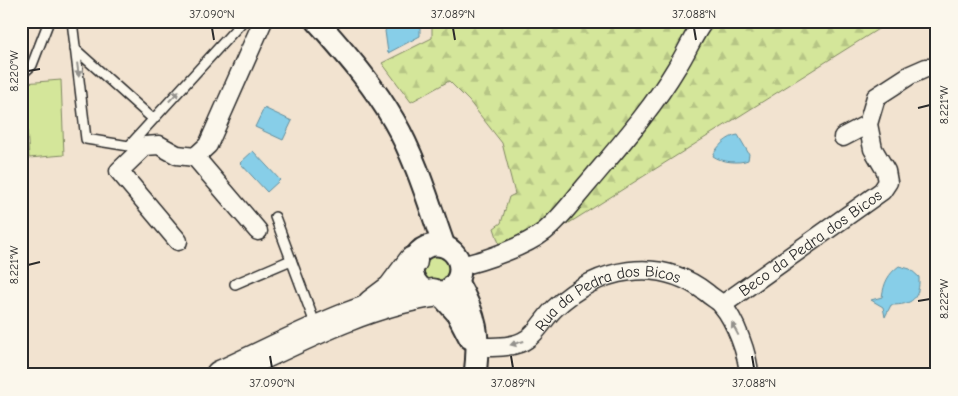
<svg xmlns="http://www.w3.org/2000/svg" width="958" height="396" font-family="'Comic Neue',sans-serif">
<defs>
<pattern id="forest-firs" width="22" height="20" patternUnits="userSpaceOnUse" patternTransform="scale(1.25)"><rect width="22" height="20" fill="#d4e69a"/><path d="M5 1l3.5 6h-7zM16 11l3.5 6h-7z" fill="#b6c585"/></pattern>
</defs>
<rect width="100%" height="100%" fill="#f2e3d0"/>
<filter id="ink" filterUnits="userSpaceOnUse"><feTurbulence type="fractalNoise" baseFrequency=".02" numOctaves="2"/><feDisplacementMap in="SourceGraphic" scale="10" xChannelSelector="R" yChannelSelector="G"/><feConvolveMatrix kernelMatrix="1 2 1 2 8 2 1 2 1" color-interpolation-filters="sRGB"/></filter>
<g filter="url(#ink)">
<g fill="#d4e69a" stroke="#808862">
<path d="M61,80L64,155L29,158L24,83Z"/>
<circle cx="435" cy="269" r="13"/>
</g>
<path fill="url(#forest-firs)" stroke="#808862" d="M432,21H891L542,240L503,256L494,228L501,223L509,197L515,194L502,143L469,101L449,81L411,102L382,63L432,38Z"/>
<g fill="#87cee8" stroke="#628d9c">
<path d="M399,21H420V36L388,53L385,31L389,24H399Z"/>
<path d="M264,108L292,121L283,140L255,127Z"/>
<path d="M738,135L749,154L748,160C739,164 721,162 713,156C716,147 728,136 738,135Z"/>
<path d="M253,151L280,180L267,192L240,163Z"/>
<path d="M899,266L910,269L919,277C920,299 912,305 891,305L885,317L883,307L871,300L882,297C884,283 888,274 899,266Z"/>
</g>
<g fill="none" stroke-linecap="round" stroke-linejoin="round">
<g stroke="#2b2b2b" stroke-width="12">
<g id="service">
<path d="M72,21L86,139L129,146L243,21"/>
<path d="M75,49L153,119"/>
<path d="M21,75L32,65L49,21"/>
<path d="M275,217L316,326"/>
<path d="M235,284L291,260"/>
</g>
</g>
<g stroke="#2b2b2b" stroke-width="21">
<g id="minor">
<path d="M843,137L868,124"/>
<path d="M195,157L258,231"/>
<path d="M178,241L119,171L145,146L159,145L177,155L195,157L208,145L263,21"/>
<path d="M460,266C484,261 526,246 545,231C562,217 575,198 589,182C620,145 652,109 677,67C687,52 693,35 704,21"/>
<path id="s1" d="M722,305L882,191L888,182L886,171L873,149L868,124L876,97L910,75L926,68H937"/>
<path id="s2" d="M479,347C493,347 515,348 527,339C538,332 545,317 555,308C597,268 658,255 707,293C711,297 718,300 722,305C735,320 748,354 749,375"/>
</g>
</g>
<g stroke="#2b2b2b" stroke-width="25">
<g id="tertiary">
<path d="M317,21C345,53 373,84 394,121C416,159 429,204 444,246"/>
<circle cx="436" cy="269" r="24"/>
<path d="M457,282C477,317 480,335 475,375"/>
<path d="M439,293L457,313L470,338"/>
</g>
</g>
<g stroke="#2b2b2b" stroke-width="31">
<g id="primary">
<path d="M372,304L392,289L413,261"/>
<path d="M220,375C289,344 358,304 433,293"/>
</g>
</g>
<use href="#service" stroke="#fbf7ec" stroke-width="9"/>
<use href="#minor" stroke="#fbf7ec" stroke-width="18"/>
<use href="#tertiary" stroke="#fbf7ec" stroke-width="21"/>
<use href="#primary" stroke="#fbf7ec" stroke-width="28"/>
</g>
<defs><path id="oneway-solid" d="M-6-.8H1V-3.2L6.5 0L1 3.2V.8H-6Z" transform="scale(1.25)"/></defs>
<g fill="#93918c">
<use href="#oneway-solid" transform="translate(78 70) rotate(83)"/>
<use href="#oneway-solid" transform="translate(174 96) rotate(-47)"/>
<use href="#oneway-solid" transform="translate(735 329) rotate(-118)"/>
<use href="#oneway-solid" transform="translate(517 343) rotate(164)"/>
</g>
</g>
<path fill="none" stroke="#2b2b2b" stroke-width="2" d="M212,28L214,40M453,28L455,40M694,28L696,40M28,71L40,69M918,108L930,105M28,265L40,262M918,301L930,299M270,356L272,368M511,356L513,368M752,356L754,368"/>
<g text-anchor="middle" stroke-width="4.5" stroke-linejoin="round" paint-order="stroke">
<g font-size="16" fill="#2b2b2b" stroke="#fbf7ec">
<text dy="6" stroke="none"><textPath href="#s1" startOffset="108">Beco da Pedra dos Bicos</textPath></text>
<text dy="6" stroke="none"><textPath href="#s2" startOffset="146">Rua da Pedra dos Bicos</textPath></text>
</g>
</g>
<rect width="958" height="396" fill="none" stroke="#fbf7ec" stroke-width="55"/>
<rect x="28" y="28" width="902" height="340" fill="none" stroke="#2b2b2b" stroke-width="2"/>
<g font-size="12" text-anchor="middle" fill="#2b2b2b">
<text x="212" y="18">37.090°N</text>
<text x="453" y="18">37.089°N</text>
<text x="694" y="18">37.088°N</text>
<text transform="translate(14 71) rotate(-90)" y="4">8.220°W</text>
<text transform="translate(944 105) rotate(-90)" y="4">8.221°W</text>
<text transform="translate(14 265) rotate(-90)" y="4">8.221°W</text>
<text transform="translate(944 299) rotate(-90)" y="4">8.222°W</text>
<text x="272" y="387">37.090°N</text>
<text x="513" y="387">37.089°N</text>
<text x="754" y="387">37.088°N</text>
</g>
</svg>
